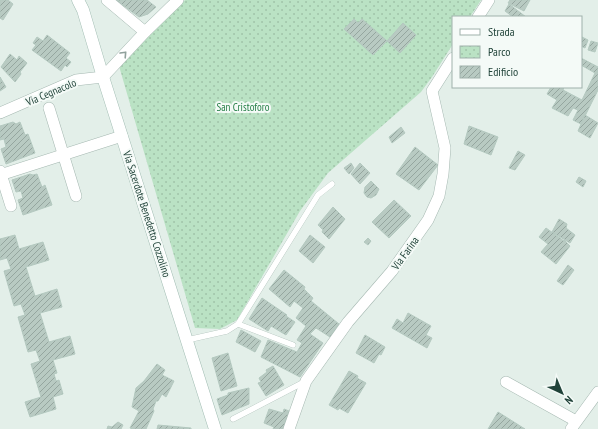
<svg xmlns="http://www.w3.org/2000/svg" width="598" height="429" font-family="'PT Sans Narrow',sans-serif">
<defs>
<pattern id="park-dots" width="8" height="8" patternUnits="userSpaceOnUse"><rect width="8" height="8" fill="#bae2c4"/><path d="M2 2h.1M6 6h.1" fill="none" stroke="#a0c3a9" stroke-width="1.8" stroke-linecap="round"/></pattern>
<pattern id="building-hatch" width="6" height="6" patternUnits="userSpaceOnUse"><rect width="6" height="6" fill="#b8cac2"/><path d="M-1 1l2-2M0 6l6-6M5 7l2-2" fill="none" stroke="#95a69f"/></pattern>
</defs>
<rect width="100%" height="100%" fill="#e3efe9"/>
<path fill="url(#park-dots)" d="M185,0H481L470,17H453V44L432,77L421,92L328,173L300,211L237,320L220,329L195,328L119,66Z"/>
<g fill="url(#building-hatch)" stroke="#b4c9c0">
<path d="M0,0H8L13,4L3,20L0,18Z"/>
<path d="M116,0H147L156,7L148,14L139,17Z"/>
<path d="M510,0H530L524,11L508,3Z"/>
<path d="M509,4L526,17H513L505,11Z"/>
<path d="M354,19L358,23L362,19L387,41L373,55L344,29Z"/>
<path d="M403,23L416,35L400,53L387,41Z"/>
<path d="M47,35L70,53L66,58L71,62L67,67L65,65L61,71L32,50L36,45L33,43L37,37L43,41Z"/>
<path d="M582,37L588,40L585,48L581,46Z"/>
<path d="M591,41L598,43L595,52L588,50Z"/>
<path d="M10,54L17,60L19,56L27,63L20,72L21,74L15,82L1,67Z"/>
<path d="M581,58L598,67V90L581,124L573,120L578,110L573,108L568,116L552,108L557,100L547,94L551,87H564L563,90L582,100L595,73L581,65Z"/>
<path d="M0,77L6,87L0,91Z"/>
<path d="M585,115L598,123L590,138L578,131Z"/>
<path d="M13,122L16,124L20,122L25,135L28,134L35,153L6,164L1,149L6,147L4,139L0,140V126Z"/>
<path d="M469,126L498,137L491,155L464,144Z"/>
<path d="M401,127L405,133L392,143L389,137Z"/>
<path d="M415,147L438,165L419,190L396,174Z"/>
<path d="M518,151L525,155L515,170L509,168Z"/>
<path d="M351,163L354,168L349,174L344,168Z"/>
<path d="M360,163L370,173L360,184L351,174Z"/>
<path d="M30,174L33,175L37,174L42,187L45,185L52,205L23,215L18,200L23,198L21,191L16,192L12,180Z"/>
<path d="M579,177L586,181L583,187L576,182Z"/>
<path d="M371,181L379,189L376,195L371,198L367,197L364,193L365,187Z"/>
<path d="M394,200L411,216L389,238L372,222Z"/>
<path d="M333,207L345,219L329,239L322,232L323,230L318,225Z"/>
<path d="M559,219L567,224L566,228L575,235L570,243L552,232Z"/>
<path d="M546,228L564,241V240L570,246L556,264L541,252L548,244L539,237Z"/>
<path d="M15,235L19,249L43,242L49,260L26,267L35,296L57,289L62,307L40,313L49,342L70,336L75,354L53,360L57,373L54,374L56,381L59,380L63,394L53,397L56,409L30,417L25,402L41,397L31,364L40,361L36,350L28,352L18,317L25,315L21,304L14,306L4,271L11,269L7,258L0,260V239Z"/>
<path d="M310,235L325,247L313,263L299,251Z"/>
<path d="M368,238L371,241L368,245L364,242Z"/>
<path d="M568,265L574,270L563,285L557,281Z"/>
<path d="M284,270L305,287L304,289L313,298L311,301L339,324L330,337L316,328L310,334L323,343L300,377L261,357L268,340L297,352L302,343L297,340L306,326L296,318L303,308L294,301L290,307L269,289Z"/>
<path d="M262,298L287,315L286,316L295,322L286,335L271,326L268,331L249,319Z"/>
<path d="M408,313L431,326L426,335L432,338L427,348L392,328L397,319L403,323Z"/>
<path d="M241,330L261,341L255,352L236,342Z"/>
<path d="M365,335L385,347L381,355L379,354L374,363L356,353Z"/>
<path d="M228,353L237,386L221,391L212,358Z"/>
<path d="M157,364L165,370L162,375L174,381L166,397L162,394L158,401H156L153,409L154,411L146,429H133L130,428L139,411L132,407L136,388L144,381Z"/>
<path d="M273,366L284,385L266,396L258,383L261,382L259,378L267,372L266,370Z"/>
<path d="M349,371L358,376L357,378L366,383L348,413L339,408L338,410L329,405Z"/>
<path d="M249,388V404L222,415L217,399L228,395V393Z"/>
<path d="M269,409L283,413L284,409L289,411L283,429H273L274,427L264,423Z"/>
<path d="M498,412L525,429H488Z"/>
<path d="M118,422L123,425L121,429H107L108,426L112,427Z"/>
<path d="M158,425L191,428V429H157Z"/>
</g>
<g fill="none" stroke-linecap="round" stroke-linejoin="round">
<g stroke="#a5b8b1" stroke-width="6">
<g id="lane">
<path d="M238,324L293,345"/>
<path d="M187,340L227,331L238,324L318,195L332,184"/>
<path d="M233,419L306,381"/>
</g>
</g>
<g stroke="#a5b8b1" stroke-width="12">
<g id="street">
<path d="M107,0L145,32"/>
<path d="M478,17L489,0"/>
<path d="M49,108L76,196"/>
<path d="M0,113L76,80L103,77L145,32L178,0"/>
<path d="M0,171L11,206"/>
<path d="M0,175L122,136"/>
<path d="M506,382L576,421"/>
<path d="M289,429L306,381L348,322L392,271L428,220L439,196L443,174L445,148L432,91L453,58"/>
<path d="M571,429L598,392"/>
</g>
</g>
<g stroke="#a0bcb2" stroke-width="13">
<path id="secondary" d="M78,0L83,10L103,77L215,429"/>
</g>
<use href="#lane" stroke="#fff" stroke-width="5.5"/>
<use href="#street" stroke="#fff" stroke-width="11"/>
<use href="#secondary" stroke="#fff" stroke-width="12"/>
</g>
<defs><path id="oneway-chevron" d="M-2-3.5L2.5 0L-2 3.5" fill="none" stroke-width="1.6" stroke-linecap="round" stroke-linejoin="round"/></defs>
<use stroke="#90a19c" href="#oneway-chevron" transform="translate(124 54) rotate(-47)"/>
<g text-anchor="middle" stroke-width="4" stroke-linejoin="round" paint-order="stroke">
<g font-size="11" fill="#204339" stroke="#f4faf7">
<text transform="translate(51 92) rotate(-23)" y="4">Via Cegnacolo</text>
<text transform="translate(147 214) rotate(72)" y="4">Via Sacerdote Benedetto Cozzolino</text>
<text transform="translate(405 253) rotate(-54)" y="4">Via Farina</text>
</g>
<g font-size="11" fill="#257f47" stroke="#f4faf7">
<text x="243" y="111">San Cristoforo</text>
</g>
</g>
<rect x="452" y="16" width="130" height="72" fill="#f4faf7" stroke="#9fb1ab"/>
<rect x="460" y="29" width="20" height="6" fill="#ffffff" stroke="#9fb1ab"/>
<text x="488" y="36" font-size="12" fill="#204339">Strada</text>
<rect x="460" y="46" width="20" height="12" fill="url(#park-dots)" stroke="#9fb1ab"/>
<text x="488" y="56" font-size="12" fill="#204339">Parco</text>
<rect x="460" y="66" width="20" height="12" fill="url(#building-hatch)" stroke="#9fb1ab"/>
<text x="488" y="76" font-size="12" fill="#204339">Edificio</text>
<g transform="translate(562 393) rotate(136)" stroke="#f4faf7" stroke-width="3" paint-order="stroke">
<path d="M0-3L7 15L0 10L-7 15Z" fill="#204339"/>
<text y="-6" font-size="11" font-weight="bold" text-anchor="middle" fill="#204339">N</text>
</g>
</svg>
